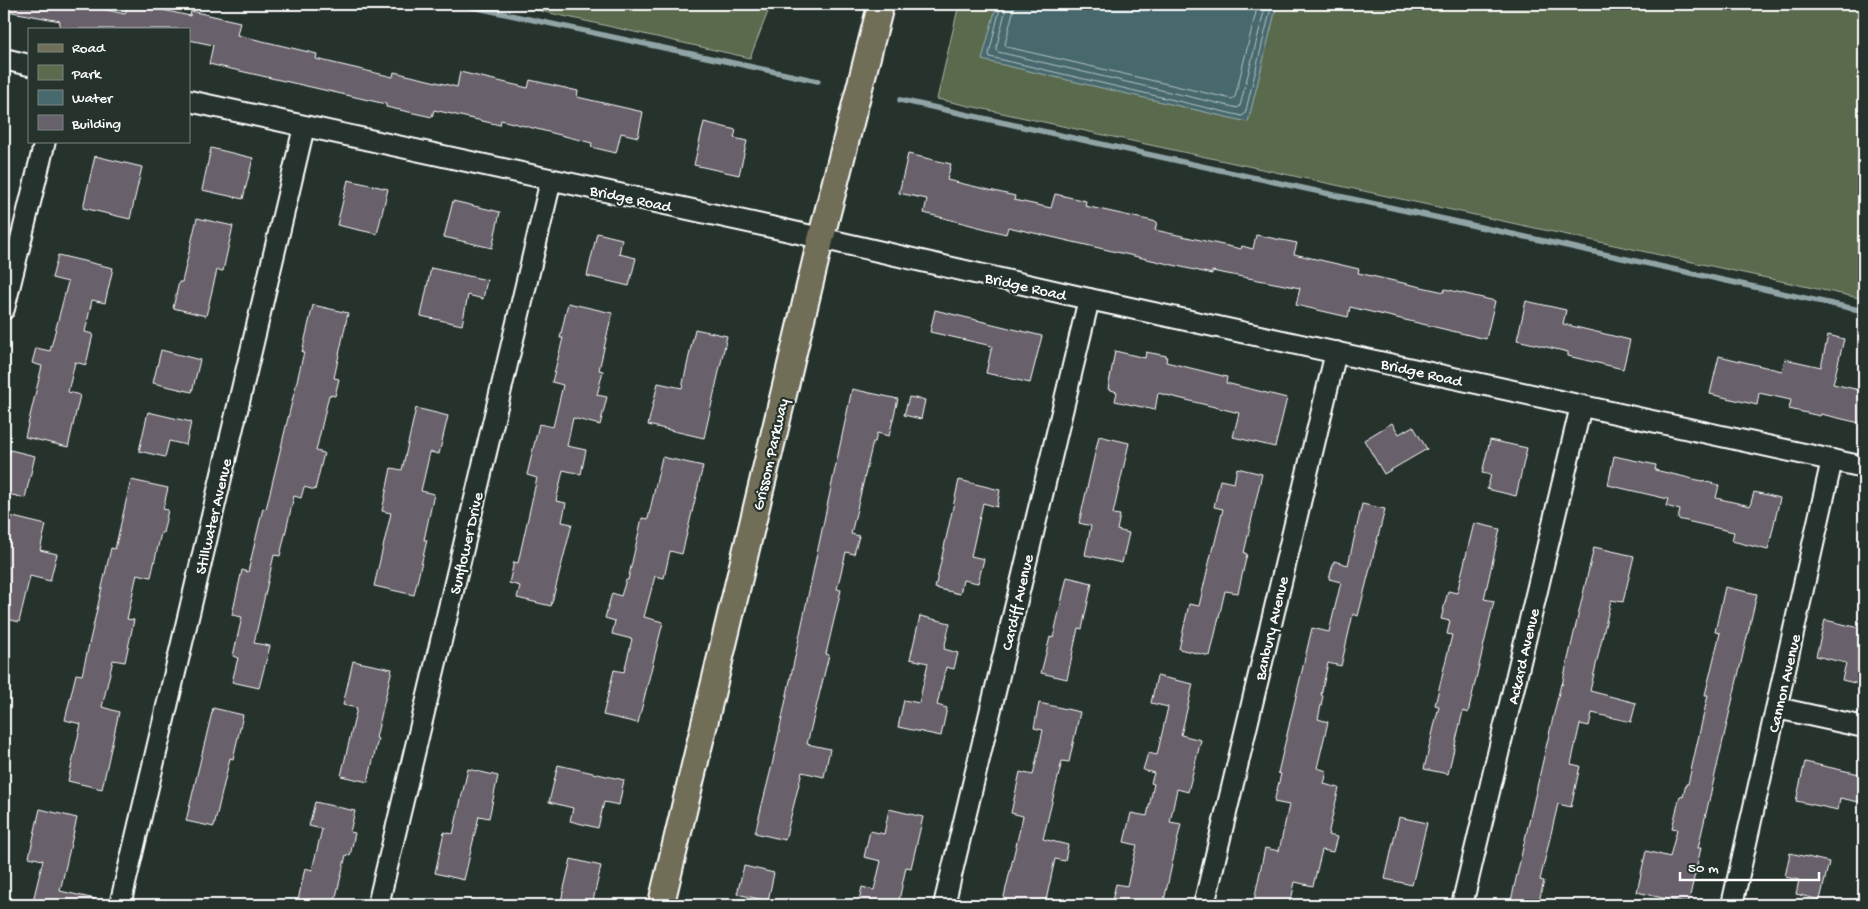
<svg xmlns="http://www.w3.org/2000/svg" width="1868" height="909" font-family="'Gochi Hand',sans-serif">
<rect width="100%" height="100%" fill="#26332d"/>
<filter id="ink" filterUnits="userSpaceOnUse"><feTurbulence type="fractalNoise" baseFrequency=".02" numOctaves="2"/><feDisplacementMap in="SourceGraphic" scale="10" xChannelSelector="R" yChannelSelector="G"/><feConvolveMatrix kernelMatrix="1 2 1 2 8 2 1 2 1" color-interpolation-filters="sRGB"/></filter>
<g filter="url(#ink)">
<g fill="#5a6b4e" stroke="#acb5a6">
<path d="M510,4H771L750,58Z"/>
<path d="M959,4H997L982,60L1248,122L1277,4H1864V299L937,99Z"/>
</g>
<path fill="#47696d" stroke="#91a5a7" d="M997,4H1277L1248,122L982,60Z"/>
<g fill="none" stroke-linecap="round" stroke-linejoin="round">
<g stroke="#b5c3c5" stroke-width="1">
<path d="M1001,4L989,54L990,57L1242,116L1245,114L1272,4"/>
<path d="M1007,4L996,49L998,52L1238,108L1240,106L1266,4"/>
<path d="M1015,4L1005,44L1007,47L1232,99L1235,97L1258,4"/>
</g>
<g stroke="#91a5a7" stroke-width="5.5">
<path d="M459,4L818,81"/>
<path d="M900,100L1864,311"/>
</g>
</g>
<g fill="#67616b" stroke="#fff">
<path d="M8,4H89V6L125,14L128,4H135L190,16L191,11L240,22L237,35L317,54L316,59L393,77L394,72L457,87L460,72L528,88L530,80L578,91L577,97L643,112L638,137L621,133L616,153L591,147L592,143L501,120L500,125L434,110L432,117L386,107V104L209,64L213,45L189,40V29H67L59,27L60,21L7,11Z"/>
<path d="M704,122L736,130L734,138L747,141L739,175L694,165Z"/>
<path d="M211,148L253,158L243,199L202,190Z"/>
<path d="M908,154L951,164L947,180L1015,196L1014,200L1051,208L1055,194L1086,201L1085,206L1157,222L1155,230L1241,249L1242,246L1253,249L1256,235L1297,243L1294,254L1359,269L1358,273L1444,292L1445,289L1495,301L1486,339L1350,307L1348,317L1296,305L1300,288L1212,271V274L1008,227L1006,234L924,213L927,199L899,193Z"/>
<path d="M95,156L142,167L130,219L83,208Z"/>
<path d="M348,180L388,189L377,234L337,225Z"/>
<path d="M453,201L500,212L492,248L444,237Z"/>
<path d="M197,218L233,226L223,271L217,270L206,316L173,308L179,282H182Z"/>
<path d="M597,233L622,239L619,254L636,258L629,286L587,276Z"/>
<path d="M58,255L113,268L105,303L92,300L85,332L93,334L86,365L75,362L68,392L80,395L68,447L25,437L42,366L32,363L36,348L50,351L68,282L52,278Z"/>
<path d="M431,268L487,280L483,299L468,295L462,325L421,316Z"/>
<path d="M1526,301L1566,310L1563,324L1630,340L1623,369L1568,356V352L1517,340Z"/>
<path d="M568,303L612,313L599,370L603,371L597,395L607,397L600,425L573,418L567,446L586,450L581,474L563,470L556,501L566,503L562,522L572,524L551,606L517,598L520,586L509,583L514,562L518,563L537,478L527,475L539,424L553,427L563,385L552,382L563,338H560Z"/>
<path d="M313,305L348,313L334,378L339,379L335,396L329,395L316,451L324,453L315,490L304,487L301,498L294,496L280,556L274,555L254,643L270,646L259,688L232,682L238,658L233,656L242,617L232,615L242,570L248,572L263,508L266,509L304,352H302Z"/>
<path d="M935,310L1042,336L1030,383L986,373L992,346L930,332Z"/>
<path d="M695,329L727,336L704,438L648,425L658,383L682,388Z"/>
<path d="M1828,335L1844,339L1833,384L1864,391V424L1821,414L1820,416L1789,409L1791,400L1759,393L1757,405L1710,394L1719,356L1782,371L1785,359L1821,367Z"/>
<path d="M161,350L200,360L192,392L153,383Z"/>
<path d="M1115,351L1145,358L1146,352L1167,356L1166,362L1227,377L1226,383L1287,398L1275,447L1233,437L1239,413L1158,393L1155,410L1115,401L1117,392L1108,389Z"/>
<path d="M852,389L898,399L889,436L877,433L875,442H873L851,534L859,536L854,554L846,552L837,589L841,590L826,654L829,655L807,744L830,749L824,777L802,772L785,840L755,833L772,765Z"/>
<path d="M909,397L925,400L921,419L904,415Z"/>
<path d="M416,408L448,416L439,454L430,452L421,491L434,494L424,540H427L414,595L374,586L391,513L382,511L391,468L402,470Z"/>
<path d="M148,412L191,422L186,445L169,441L165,457L139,451Z"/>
<path d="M1392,423L1399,434L1413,426L1427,449L1384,474L1364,440Z"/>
<path d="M1099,436L1129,443L1113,514L1120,515L1117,530L1129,533L1122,563L1085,555L1091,526L1079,523Z"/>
<path d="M1490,440L1527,448L1516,496L1487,489L1491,475L1482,473Z"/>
<path d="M10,450L35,456L25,498L4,493V476Z"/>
<path d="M1614,456L1656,465L1655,470L1719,485L1716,498L1750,506L1754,492L1780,498L1768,550L1732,541L1734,532L1678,519L1680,510L1666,506L1668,499L1608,485Z"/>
<path d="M662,457L703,466L682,554L670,551L664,578L655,576L644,617L663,622L638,723L603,715L614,670L624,672L632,639L612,634L615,621L605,618L612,593L621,596L626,580H628L642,518L648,519Z"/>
<path d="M1237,468L1262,474L1244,553L1247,554L1238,593L1225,591L1210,656L1179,649L1189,604L1199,606L1213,546H1214L1223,509L1214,507L1220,480L1234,483Z"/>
<path d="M131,480L168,488L163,509L168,510L163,533H161L151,577L137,574L127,619L134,620L125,662L113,660L102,707L119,712L102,789L68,781L81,724L65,720L76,674L82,675L111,548L115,549Z"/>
<path d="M959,480L1000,490L997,507L983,503L971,556L984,559L978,583L963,580L960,594L935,588Z"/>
<path d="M1362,504L1385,509L1358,616L1353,614L1341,666L1328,663L1321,695L1323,696L1318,719L1328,722L1317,768L1327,771L1324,784L1339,788L1328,835L1337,837L1333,852L1322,850L1313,886L1295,882L1290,905H1253L1265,848L1279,851L1289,805L1274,802L1281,774L1278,773L1312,628L1329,632L1341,582L1329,579L1334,561L1348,565Z"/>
<path d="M9,516L46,525L40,550L57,554L50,581L30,576L19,622L4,618V537Z"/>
<path d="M1474,523L1500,529L1484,599L1494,601L1468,713L1463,711L1448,774L1424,769L1439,706L1435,705L1452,635L1447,634L1450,621L1441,619L1448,591L1457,593Z"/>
<path d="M1594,547L1634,556L1623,602L1611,600L1590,691L1636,703L1631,722L1592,713L1589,726L1580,724L1571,764L1580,766L1571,807L1558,804L1540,880L1544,881L1538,905H1510L1547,743L1561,684L1562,685Z"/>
<path d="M1067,577L1092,583L1082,629L1078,628L1067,679L1041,673L1050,637L1053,638Z"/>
<path d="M1725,587L1757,594L1698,848H1701L1688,904L1637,892L1646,851L1670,857L1677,829L1672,828L1680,796L1683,797L1686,784H1688L1708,695H1705L1720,633L1715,632Z"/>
<path d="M920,616L950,623L944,649L958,653L954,669L946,667L937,705L947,708L941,736L898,727L904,700L919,703L928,663L910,659Z"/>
<path d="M1825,620L1864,629V662L1859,684L1842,680L1846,663L1816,656Z"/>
<path d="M353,661L392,669L376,738L378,739L368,782L341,776L357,708L343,705Z"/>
<path d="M1157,676L1193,684L1181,735L1201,740L1188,792L1177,789L1170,822L1181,824L1163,905H1111L1116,884L1127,886L1137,845L1124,842L1131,813L1147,816L1154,784L1151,783L1154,773L1143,770L1148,753L1157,755L1168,707L1151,703Z"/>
<path d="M1039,703L1080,712L1069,762L1062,761L1043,839L1068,845L1065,861L1055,859L1045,905H1002L1023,816L1011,813L1020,772L1033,775L1043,730L1034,728Z"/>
<path d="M213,708L243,715L233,759L230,758L214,827L186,821Z"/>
<path d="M1805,762L1864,775V803L1840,798L1838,810L1796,801Z"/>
<path d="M558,765L624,780L619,805L604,802L598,828L570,821L573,808L549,802Z"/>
<path d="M468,769L498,776L489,818L479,816L464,880L435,873L444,832L453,834Z"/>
<path d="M315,802L355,811L350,832L355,833L350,856L346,855L334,905H297L305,868L312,870L322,829L309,826Z"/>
<path d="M40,809L77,818L60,891L95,899V905H32L43,860L29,857Z"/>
<path d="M889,809L923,817L911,868L906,867L898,905H858L862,887L874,890L881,861L864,857L870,831L884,834Z"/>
<path d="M1399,817L1427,823L1412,885L1385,879Z"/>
<path d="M1790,853L1829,862L1820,900L1796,894L1799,880L1785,877Z"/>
<path d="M571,859L601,866L592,905H560Z"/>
<path d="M744,866L774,873L768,901L737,894Z"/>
</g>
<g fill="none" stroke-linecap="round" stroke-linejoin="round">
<g stroke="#fff" stroke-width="24">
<g id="minor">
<path d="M4,59L29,65"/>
<path d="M189,101L785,230L1089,299L1864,467"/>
<path d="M4,309L45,141"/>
<path d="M1777,708L1864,727"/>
<path d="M120,905L304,127"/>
<path d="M378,905L551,180"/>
<path d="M944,905L1089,299"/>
<path d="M1204,905L1336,352"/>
<path d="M1462,905L1581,406"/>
<path d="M1732,905L1832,460"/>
</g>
</g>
<g stroke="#fff" stroke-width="29">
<path id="major" d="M661,905L821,238L881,4"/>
</g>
<use href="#minor" stroke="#26332d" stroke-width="20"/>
<use href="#major" stroke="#716e59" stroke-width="25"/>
</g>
</g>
<g text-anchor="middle" stroke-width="4.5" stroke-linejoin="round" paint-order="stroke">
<g font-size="16" fill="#fff" stroke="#26332d">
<text transform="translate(631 197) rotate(12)" y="6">Bridge Road</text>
<text transform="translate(1026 285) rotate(13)" y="6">Bridge Road</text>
<text transform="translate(1422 371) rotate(13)" y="6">Bridge Road</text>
<text transform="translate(769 454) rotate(-77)" y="6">Grissom Parkway</text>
<text transform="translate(212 516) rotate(-77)" y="6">Stillwater Avenue</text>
<text transform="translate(465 543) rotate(-77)" y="6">Sunflower Drive</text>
<text transform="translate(1016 602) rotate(-77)" y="6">Cardiff Avenue</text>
<text transform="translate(1270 628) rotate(-77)" y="6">Banbury Avenue</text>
<text transform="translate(1522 656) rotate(-77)" y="6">Ackard Avenue</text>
<text transform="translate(1783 683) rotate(-77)" y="6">Cannon Avenue</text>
</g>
</g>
<rect width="1868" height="909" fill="none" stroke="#26332d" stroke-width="20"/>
<rect x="10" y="10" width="1848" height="889" fill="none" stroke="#fff" stroke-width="2" filter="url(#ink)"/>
<rect x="28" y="28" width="162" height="115" fill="#26332d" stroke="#7d8581"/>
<rect x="38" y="44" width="25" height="8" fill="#716e59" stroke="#7d8581"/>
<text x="72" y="52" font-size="15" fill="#ffffff">Road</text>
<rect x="38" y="65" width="25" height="15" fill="#5a6b4e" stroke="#7d8581"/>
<text x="72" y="78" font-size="15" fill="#ffffff">Park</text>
<rect x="38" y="90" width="25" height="15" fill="#47696d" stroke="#7d8581"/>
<text x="72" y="102" font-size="15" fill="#ffffff">Water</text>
<rect x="38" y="115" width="25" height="15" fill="#67616b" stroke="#7d8581"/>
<text x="72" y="128" font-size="15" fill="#ffffff">Building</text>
<path d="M1680 872v8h139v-8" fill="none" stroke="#ffffff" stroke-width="2.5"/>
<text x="1688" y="872" font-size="15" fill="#ffffff" stroke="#26332d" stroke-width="4" paint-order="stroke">50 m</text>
</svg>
